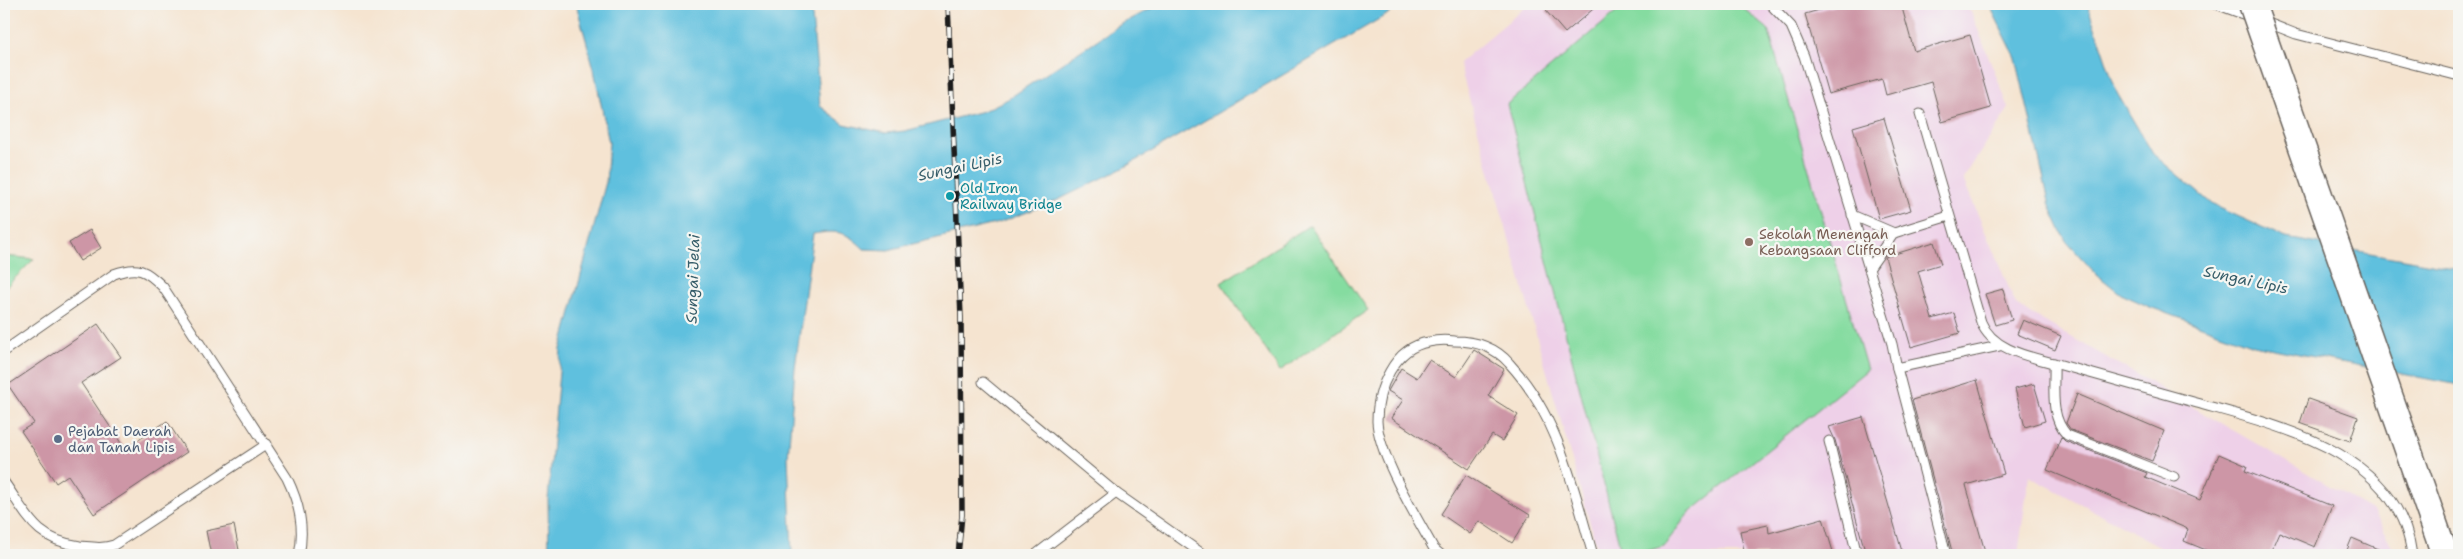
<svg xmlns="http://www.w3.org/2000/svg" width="2463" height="559" font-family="'Shantell Sans',sans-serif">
<rect width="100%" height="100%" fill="#f6f6f2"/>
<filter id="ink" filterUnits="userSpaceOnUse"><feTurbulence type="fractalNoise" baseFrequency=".02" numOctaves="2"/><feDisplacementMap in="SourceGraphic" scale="10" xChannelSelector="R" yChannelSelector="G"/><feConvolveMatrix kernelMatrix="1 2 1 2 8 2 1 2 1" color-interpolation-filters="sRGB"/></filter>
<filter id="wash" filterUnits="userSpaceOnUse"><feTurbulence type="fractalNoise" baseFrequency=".0096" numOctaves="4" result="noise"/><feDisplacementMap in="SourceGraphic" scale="20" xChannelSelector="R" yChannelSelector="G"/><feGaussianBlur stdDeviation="1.12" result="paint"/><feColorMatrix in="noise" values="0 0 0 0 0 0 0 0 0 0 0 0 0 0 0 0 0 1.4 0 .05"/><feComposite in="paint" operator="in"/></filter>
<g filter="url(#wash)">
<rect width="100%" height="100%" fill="#f5e4d0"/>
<path fill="#eed0e8" d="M1529,4H1961L1971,12L2009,108L1963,179L2016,305L2373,511L2394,550L2392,555H2176L2029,476L2018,555H1599L1459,63Z"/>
<g fill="#85dca0" stroke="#507c5e">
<path d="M1626,4H1738L1768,29L1867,370L1688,514L1664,546L1634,555H1622L1507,104Z"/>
<path d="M1310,225L1368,310L1280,371L1221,283Z"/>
<path d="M4,256L34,259L4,289Z"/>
</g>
<g fill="#5fc0de" stroke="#3e6e7d">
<path d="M576,4H811L820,106L844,124L886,133L905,131L983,111L1008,99L1118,26L1160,4H1405L1123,168L1058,200L999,223L888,250L864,249C846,231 838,230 813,234L795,368L788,457L792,555H549L548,500L561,349L606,182L609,143L593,65Z"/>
<path d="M1989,4H2087L2117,93L2153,154L2213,205L2286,238L2459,269V385L2253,345L2150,307L2121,294L2096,274L2066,241L2050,206L2016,58Z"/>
</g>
<g id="blocks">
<g fill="#cd96a6">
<path d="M1555,4H1599L1565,33L1546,11Z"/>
<path d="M1841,4H1901L1914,51L1970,35L1991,108L1942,122L1931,82L1886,95L1882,79L1828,94L1805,14Z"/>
<path d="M1884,118L1911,210L1879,219L1853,127Z"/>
<path d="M90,230L101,248L80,261L69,243Z"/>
<path d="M1934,242L1941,264L1918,271L1932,319L1954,313L1960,333L1911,347L1885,257Z"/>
<path d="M2003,289L2012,320L1995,325L1985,294Z"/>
<path d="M2023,320L2061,336L2055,350L2017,334Z"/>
<path d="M98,324L121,357L81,383L125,449L167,421L187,452L94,514L68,475L56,483L21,431L34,423L8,385Z"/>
<path d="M1474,350L1504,369L1488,396L1518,415L1502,441L1492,435L1469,469L1391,418L1403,400L1388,391L1401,368L1417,378L1429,360L1456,377Z"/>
<path d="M1977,380L2004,474L1966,485L1986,555H1953L1912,400Z"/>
<path d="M2034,384L2045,421L2025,427L2015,389Z"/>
<path d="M2077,394L2164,431L2152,461L2071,430L2066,423Z"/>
<path d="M2308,399L2358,417L2350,441L2300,423Z"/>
<path d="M1863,417L1903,555H1866L1835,440L1829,427Z"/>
<path d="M2061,437L2065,441L2147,473L2145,477L2200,500L2219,454L2247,466L2245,471L2332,506L2315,547L2279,532L2269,555H2218L2184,541L2188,529L2047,470Z"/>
<path d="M1466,475L1530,515L1512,543L1479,521L1470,534L1441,514Z"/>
<path d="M1823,518L1834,555H1745L1740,531L1768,525L1769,533Z"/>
<path d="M234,525L240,555H211L206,531Z"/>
<path d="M2352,538L2392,555H2345Z"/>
</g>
</g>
</g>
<g filter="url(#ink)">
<use href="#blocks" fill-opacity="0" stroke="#68625b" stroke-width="1"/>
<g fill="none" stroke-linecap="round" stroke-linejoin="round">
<g stroke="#68625b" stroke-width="11">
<g id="lane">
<path d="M1770,4L1791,26L1804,56L1892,344L1897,368L1999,346"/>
<path d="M2216,4L2251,17"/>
<path d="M2263,21L2296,34L2459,76"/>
<path d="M1920,114L1981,322C1993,352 2033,357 2061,365C2106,378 2152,390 2197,403C2279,426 2399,452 2412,555"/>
<path d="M1852,215L1894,233"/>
<path d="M1869,269L1894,233L1949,216"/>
<path d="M4,351L114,274C138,265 146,270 163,287L287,478C299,503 305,527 299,555"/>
<path d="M2054,363C2055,388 2049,416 2067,435L2174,477"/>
<path d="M1897,368L1946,555"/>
<path d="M983,382L1116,493L1204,555"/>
<path d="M1829,441L1857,555"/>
<path d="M4,482C28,516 35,540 80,546C92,547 102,549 114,545L267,444"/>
<path d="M1035,555L1116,493"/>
<path d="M1441,555L1434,549C1417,518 1378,454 1377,421C1377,389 1394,347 1429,342C1437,340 1447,340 1455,341C1476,341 1495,347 1509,363C1559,417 1573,487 1593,555"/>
</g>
</g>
<use href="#lane" stroke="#fff" stroke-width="9"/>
<g stroke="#1c1c1c" stroke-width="5.5">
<path id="rail" d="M948,4L961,317L962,515L958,555"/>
</g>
<use href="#rail" stroke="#f6f6f2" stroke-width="4" stroke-dasharray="11" stroke-linecap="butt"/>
<g stroke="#68625b" stroke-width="29" stroke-linecap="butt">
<path id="secondary-bridge" d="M2252,4L2445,555"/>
</g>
<use href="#secondary-bridge" stroke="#fff" stroke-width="26"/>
</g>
</g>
<circle fill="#0f9aa8" stroke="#f6f6f2" stroke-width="2" cx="950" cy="196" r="5"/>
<circle fill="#8d6e63" stroke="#f6f6f2" stroke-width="2" cx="1749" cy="242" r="5"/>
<circle fill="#5c6f8a" stroke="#f6f6f2" stroke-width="2" cx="58" cy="439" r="5"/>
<g text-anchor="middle" stroke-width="4.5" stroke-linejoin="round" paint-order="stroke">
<g font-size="14" fill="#0d838f" stroke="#f6f6f2" text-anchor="start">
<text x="960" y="193">Old Iron<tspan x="960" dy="16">Railway Bridge</tspan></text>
</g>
<g font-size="14" fill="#785e54" stroke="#f6f6f2" text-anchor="start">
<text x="1759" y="239">Sekolah Menengah<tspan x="1759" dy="16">Kebangsaan Clifford</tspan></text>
</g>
<g font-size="14" fill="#4e5e75" stroke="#f6f6f2" text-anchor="start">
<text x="68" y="436">Pejabat Daerah<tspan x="68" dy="16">dan Tanah Lipis</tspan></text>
</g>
<g font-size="15" font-style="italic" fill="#375e6a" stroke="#f6f6f2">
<text transform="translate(960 167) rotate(-12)" y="5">Sungai Lipis</text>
<text transform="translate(693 279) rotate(-88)" y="5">Sungai Jelai</text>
<text transform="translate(2246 280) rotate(12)" y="5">Sungai Lipis</text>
</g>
</g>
<rect width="2463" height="559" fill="none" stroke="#f6f6f2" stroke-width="20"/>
</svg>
